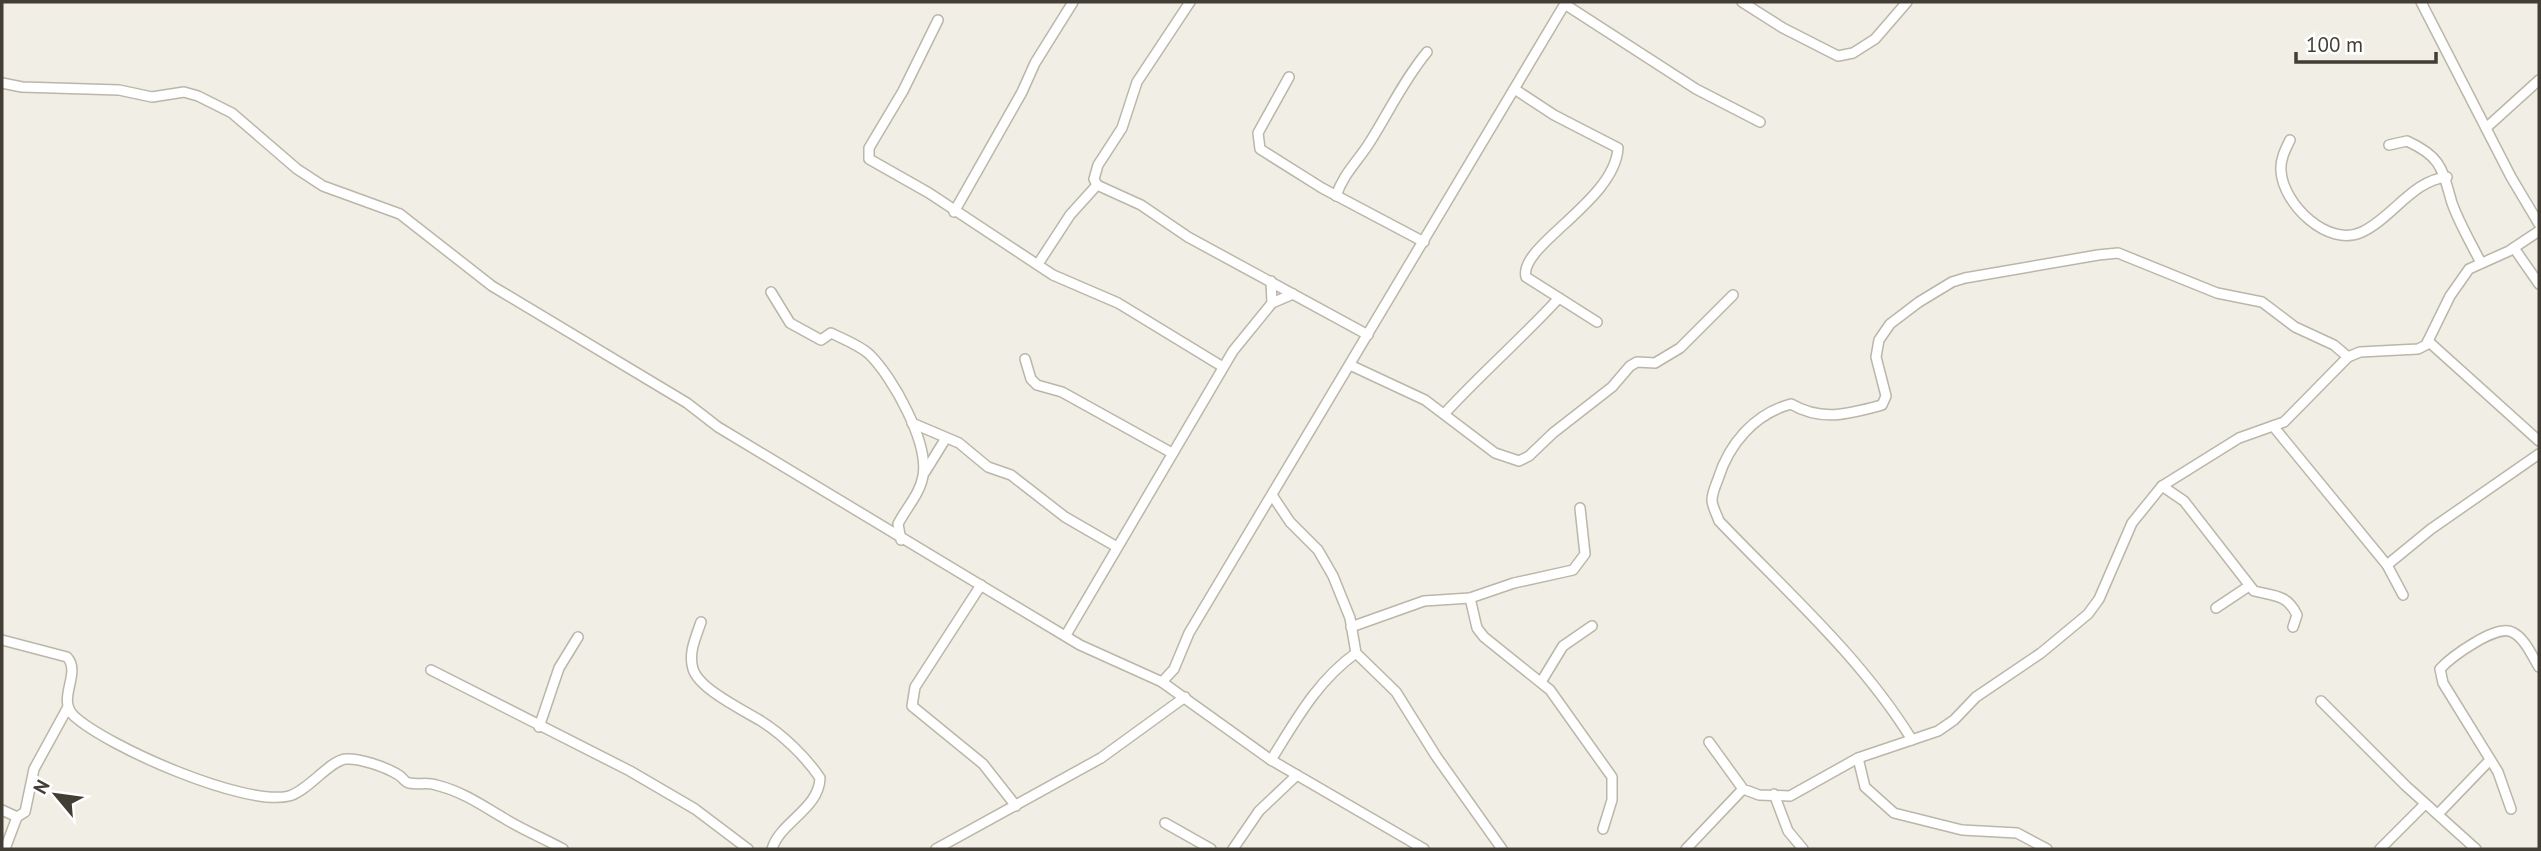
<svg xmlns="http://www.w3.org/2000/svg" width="2541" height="851" font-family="'PT Sans',sans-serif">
<rect width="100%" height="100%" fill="#f1eee5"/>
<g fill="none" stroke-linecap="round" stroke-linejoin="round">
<g stroke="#bcb6a8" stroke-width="12">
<g id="minor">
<path d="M1190,2L1137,82L1122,128L1098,165L1094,179L1097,185L1141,205L1188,237L1368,335"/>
<path d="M1742,2L1783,28L1838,56L1853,53L1875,39L1907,2"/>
<path d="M2421,2L2511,177L2539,224"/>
<path d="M1566,5L1696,89L1760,122"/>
<path d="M938,20L903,91L869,148V159L929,193L1053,275L1118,303L1223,367"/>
<path d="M1289,77L1258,133L1260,149L1322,188L1424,242"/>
<path d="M2,83L22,87L119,90L152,97L184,92L198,96L232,113L297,169L323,186L400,214L492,286L687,403L718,427L1080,645L1162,682L1271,760L1424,849"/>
<path d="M1516,90L1554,115L1618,148C1615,201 1518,246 1526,277L1597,322"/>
<path d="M2486,128L2539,80"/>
<path d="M2290,140C2285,150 2280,160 2281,171C2283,204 2328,248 2362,232C2392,218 2413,180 2447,177"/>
<path d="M2389,145L2407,141C2442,157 2442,169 2452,203C2459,223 2471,243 2481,263"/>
<path d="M1336,196C1343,175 1356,163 1368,145C1388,114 1403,81 1427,52"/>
<path d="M954,212L1022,92L1035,63L1073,2"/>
<path d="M2514,248L2539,284"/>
<path d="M1038,264L1070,215L1097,185"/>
<path d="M1271,281L1272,303"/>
<path d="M771,292L790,323L821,340L831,333C843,339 859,345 869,354C893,377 929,443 923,476C920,494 906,508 898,524L901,540"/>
<path d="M2428,341L2539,441"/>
<path d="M1025,359L1031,379L1037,385L1062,392L1172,453"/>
<path d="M1350,365L1425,400L1495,453L1519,461L1529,456L1553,433L1612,387L1630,366L1637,362L1655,363L1680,348L1733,295"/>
<path d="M1445,413C1482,373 1522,338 1559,298"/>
<path d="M912,423L959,443L988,467L1011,475L1065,517L1117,547"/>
<path d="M2273,426L2387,565L2403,595"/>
<path d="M925,472L946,438"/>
<path d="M2162,486L2184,501L2254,591C2274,596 2287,594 2297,615L2293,627"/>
<path d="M1272,495L1290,522L1318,550L1333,576L1350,618L1356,653L1396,692L1436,756L1502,849"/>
<path d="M2387,565L2431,529L2539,454"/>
<path d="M981,585L915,687L912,706L983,764L1016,806"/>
<path d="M1470,598L1477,628L1484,637L1550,690L1612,777V800L1603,829"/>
<path d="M2216,608L2249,586"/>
<path d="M701,622C696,637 688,653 693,669C699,689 743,710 761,721C782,734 806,757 820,778C819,809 780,822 772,849"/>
<path d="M1351,627L1424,601L1470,598L1514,583L1573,570L1585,554L1580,508"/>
<path d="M1066,635L1233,351L1272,303L1293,294"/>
<path d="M2,640L67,657C82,673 56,699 74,716C108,747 245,807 289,796C308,791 330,760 346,759C360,758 385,767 397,774C402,776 404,782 409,783C418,785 427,782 436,785C461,791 480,804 502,817C521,829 543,838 563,849"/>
<path d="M431,670L630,771L695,809L748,849"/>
<path d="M1162,682L1174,669L1189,633L1566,2"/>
<path d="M1541,682L1563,646L1592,626"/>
<path d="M2321,701L2406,786L2476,849"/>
<path d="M539,727L559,668L578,637"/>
<path d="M1912,740C1861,657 1786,591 1719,521C1717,515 1712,506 1712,500C1712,493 1716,485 1718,479C1729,444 1754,414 1791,404C1822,422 1849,414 1882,405L1886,396L1876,357L1879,340L1890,324L1919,302L1952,282L1965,278L2098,255L2118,253L2217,293L2262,302L2295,327L2334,345L2348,357"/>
<path d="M1709,742L1743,789L1759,795L1790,796L1858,758L1938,731L1954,720L1976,697L2041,653L2088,614L2099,599L2132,523L2162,486L2239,438L2284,422L2348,357L2360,352L2418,349L2426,345L2450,296L2469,269L2509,251L2539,231"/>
<path d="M1858,758L1865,787L1894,813L1962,830L2017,833L2047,849"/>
<path d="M1271,760C1296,720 1317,681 1356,653"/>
<path d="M1774,794L1788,831L1803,849"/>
<path d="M2511,809L2498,772L2443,683L2440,669C2451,657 2496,624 2512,632C2525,638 2532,656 2539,667"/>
<path d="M2,810L17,817L25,812L34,769L68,707"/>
<path d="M2438,814L2489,761"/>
<path d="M1165,823L1211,849"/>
<path d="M5,849L17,817"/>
<path d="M936,849L1101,758L1185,697"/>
<path d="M1233,849L1259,811L1297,775"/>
<path d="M1686,849L1743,789"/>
<path d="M2380,849L2425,804"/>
</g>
</g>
<use href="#minor" stroke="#fff" stroke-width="9"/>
</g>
<rect width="2541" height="851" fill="none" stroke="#433e35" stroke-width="7"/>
<g transform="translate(56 795) rotate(299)" stroke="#ffffff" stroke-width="5" paint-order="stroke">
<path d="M0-5L12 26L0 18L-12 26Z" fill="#433e35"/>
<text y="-10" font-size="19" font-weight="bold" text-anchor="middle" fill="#433e35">N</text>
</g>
<path d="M2296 52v10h140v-10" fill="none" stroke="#433e35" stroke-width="3.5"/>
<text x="2306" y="52" font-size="21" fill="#433e35" stroke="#ffffff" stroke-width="5" paint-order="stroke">100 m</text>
</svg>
